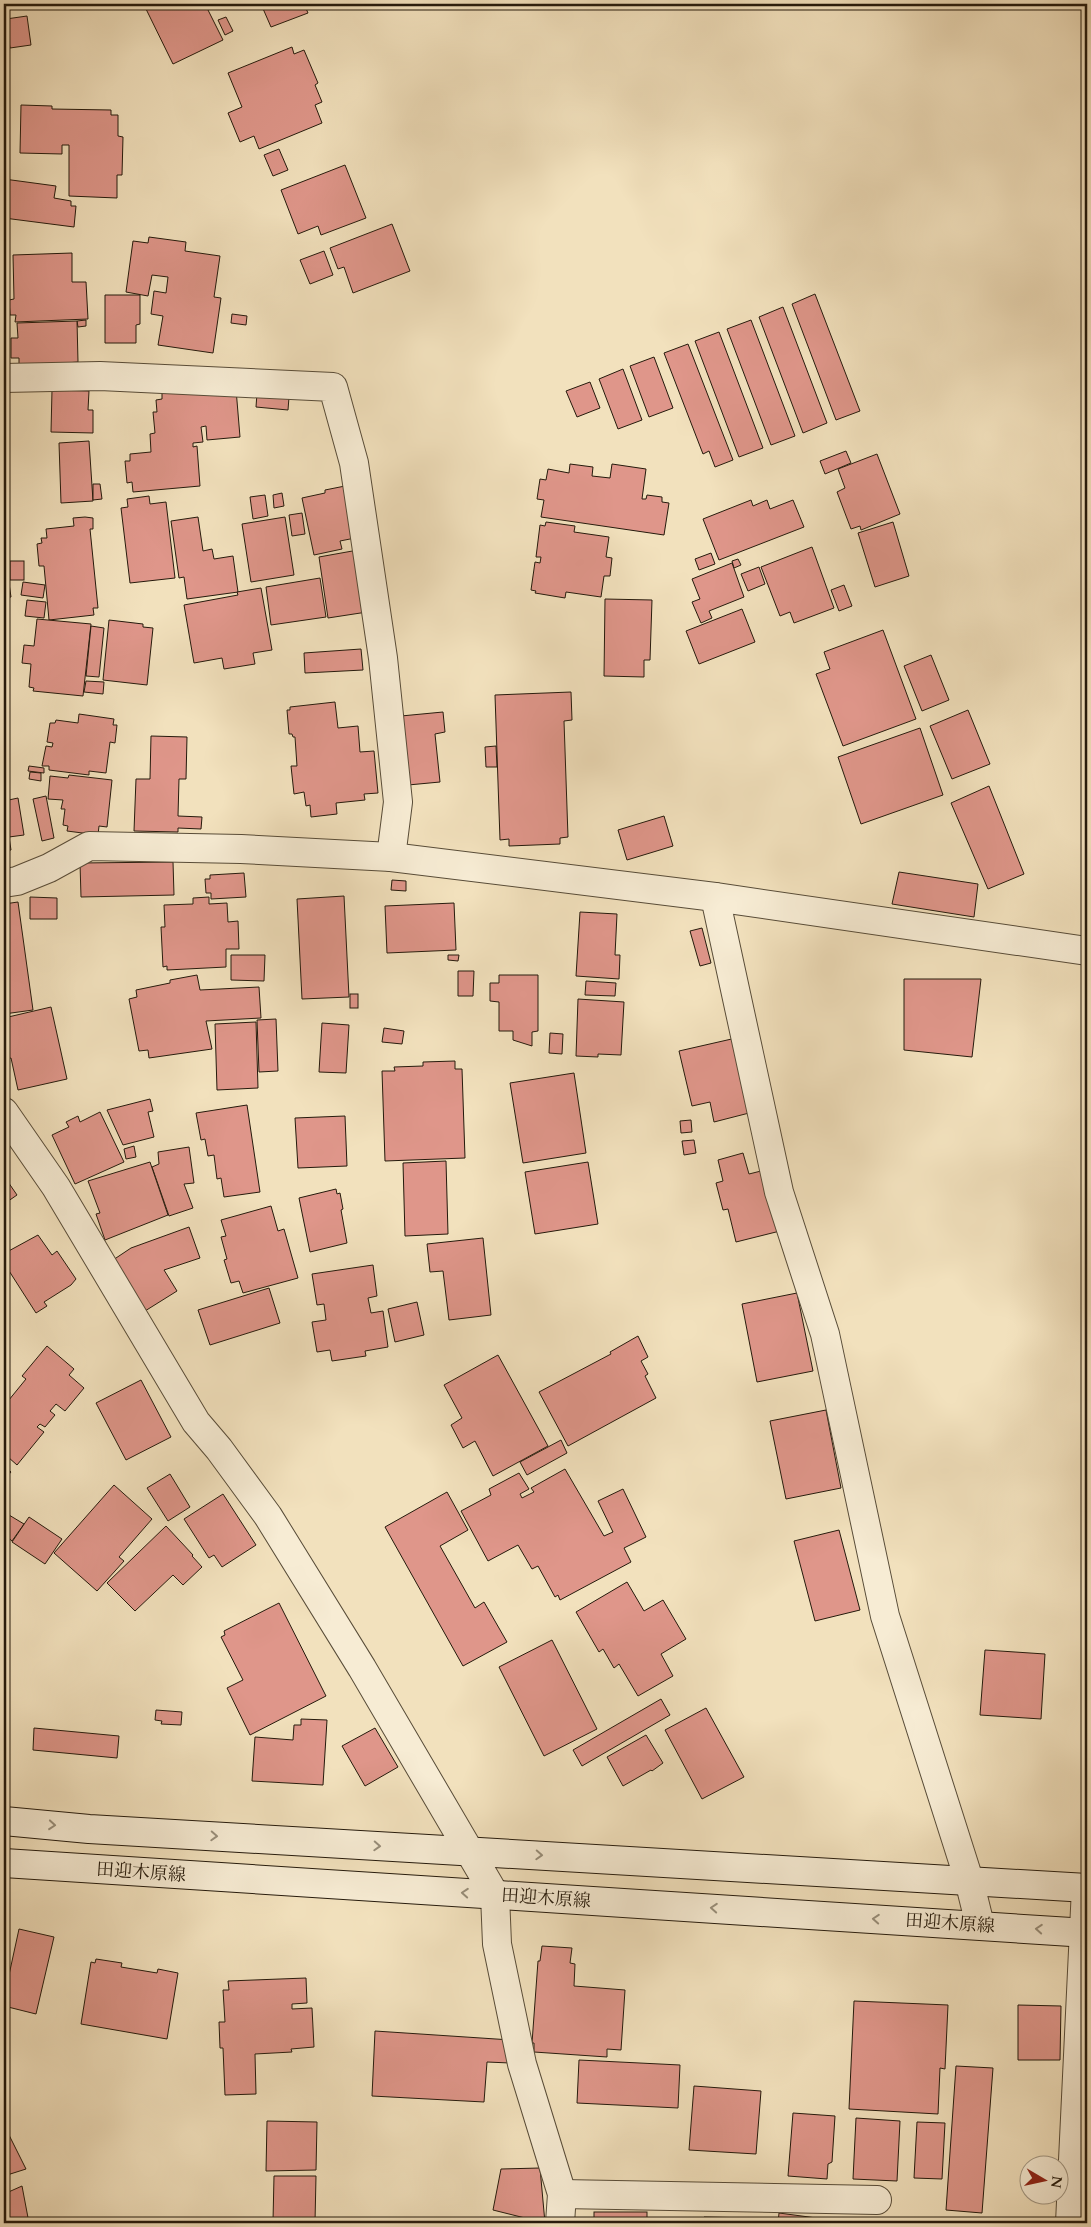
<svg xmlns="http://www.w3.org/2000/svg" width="1091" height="2227" font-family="Cardo,'Noto Serif JP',serif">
<rect width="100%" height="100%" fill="#f2e1bd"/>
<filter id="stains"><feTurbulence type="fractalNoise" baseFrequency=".004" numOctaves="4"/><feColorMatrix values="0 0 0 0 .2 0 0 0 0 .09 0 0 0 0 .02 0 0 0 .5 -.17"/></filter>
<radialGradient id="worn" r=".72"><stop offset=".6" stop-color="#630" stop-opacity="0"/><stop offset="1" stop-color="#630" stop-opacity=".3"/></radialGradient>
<g fill="#df968a" stroke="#251a0c">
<path d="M158,4H205L223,40L173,64L146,9Z"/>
<path d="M261,4H304L308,13L271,27Z"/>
<path d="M27,16L31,45L10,48L6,19Z"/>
<path d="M226,17L233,31L225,35L218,20Z"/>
<path d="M292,47L294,54L304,50L318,83L315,85L322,102L315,105L322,123L259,149L254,136L240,142L228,113L242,107L228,73Z"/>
<path d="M21,105L52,106V109L111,110V115H118V136L123,137L122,175H117V198L69,196V145H62V154L20,153Z"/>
<path d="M279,149L288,170L273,176L264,155Z"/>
<path d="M345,165L366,218L321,235L318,226L298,234L281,190Z"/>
<path d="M4,179L56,186L54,198L71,201V206H76L74,227L4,218Z"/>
<path d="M392,224L410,271L353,293L344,267L338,269L330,248Z"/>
<path d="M149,237L186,242L185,251L220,256L214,297L221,298L213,353L158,345L163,316L151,314L154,291L166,293L168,277L152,275L148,296L126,292L133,241L148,243Z"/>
<path d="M324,251L333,275L310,284L300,260Z"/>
<path d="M72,253V282H86L88,319L15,322L16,315H10L9,300L14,299L13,255Z"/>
<path d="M815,294L860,411L836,420L792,304Z"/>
<path d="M105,295H140V324L136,325V343H105Z"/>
<path d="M783,307L827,423L803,433L759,317Z"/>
<path d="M232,314L247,316L246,325L231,323Z"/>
<path d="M86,320V326L78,327L77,321Z"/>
<path d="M751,320L795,436L771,445L727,329Z"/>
<path d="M77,321L78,362L19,367V358H11V338H18L17,323Z"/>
<path d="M719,332L763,448L739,457L695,341Z"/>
<path d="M688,344L733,460L715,467L709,451L703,454L664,353Z"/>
<path d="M654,357L673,408L649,417L630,366Z"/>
<path d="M623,369L642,420L618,429L599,379Z"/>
<path d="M590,382L600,408L577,417L566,391Z"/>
<path d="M236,389L240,437L207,440L206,426L201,427L203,442L193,443V447L197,446L200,486L133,492L132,482L127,483L125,461H130V454L151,452L150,434L155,433L153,412H157L156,400L162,399V390Z"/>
<path d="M52,390L89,391L88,410H93V433L51,432Z"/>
<path d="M257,393L289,397L288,410L256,407Z"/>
<path d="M89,441L93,501L61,503L59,443Z"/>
<path d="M846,451L851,463L825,474L820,461Z"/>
<path d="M877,454L900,514L861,530L860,526L851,529L837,492L845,488L838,469Z"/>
<path d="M570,464L593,467L592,476L610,478L612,464L646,469L642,499H646L647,495L662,497V502L669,503L664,535L541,517L544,500L537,499L540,479L546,480L548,469L569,473Z"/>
<path d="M93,484H100L102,499L93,500Z"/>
<path d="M345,486L355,538L340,541L342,549L314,555L302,498L325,493V490Z"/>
<path d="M282,493L284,506L274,508L273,495Z"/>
<path d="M265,495L268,516L253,519L250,497Z"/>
<path d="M149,496L150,504L166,502L175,578L130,583L121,508L128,507L127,499Z"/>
<path d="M751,500L753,506L767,500L770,509L793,500L804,527L719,560L703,519Z"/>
<path d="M302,513L305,534L292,536L289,515Z"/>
<path d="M85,517L93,518V529H90L98,608H93L94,615L49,620L44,566H39L37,544L42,543L41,538H47L46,529L74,526L73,518Z"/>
<path d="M198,517L203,551L212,549L214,559L233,556L238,592L187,599L184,577L179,578L171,521Z"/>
<path d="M285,517L294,575L251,582L242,524Z"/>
<path d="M546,522L575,526L574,532L609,537L606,557L612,558L610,576H604L601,597L566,592L565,598L535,593L536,591L531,590L535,562L540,563L541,557H536L540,525L545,526Z"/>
<path d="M893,522L909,576L875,587L858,533Z"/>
<path d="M812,547L834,608L794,623L790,612L780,616L761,567Z"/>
<path d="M358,550L367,612L328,618L319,557Z"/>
<path d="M711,553L715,564L699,570L695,559Z"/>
<path d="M738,559L741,565L734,568L732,561Z"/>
<rect x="10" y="561" width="14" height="19"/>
<path d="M4,563H6L11,597L4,598Z"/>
<path d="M732,563L744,597L709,611L712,618L701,623L692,602L700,599L692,579Z"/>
<path d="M759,567L765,584L748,591L741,574Z"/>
<path d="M320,578L326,617L271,625L266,587Z"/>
<path d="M23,582L45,585L43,598L21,595Z"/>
<path d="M844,585L852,606L839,611L831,590Z"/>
<path d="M261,588L272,650L253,653L255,664L224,669L222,658L194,663L184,605L238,595L237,592Z"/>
<path d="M605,599L652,600L650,660H644V677L604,676Z"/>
<path d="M27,600L46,602L44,618L25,616Z"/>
<path d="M742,609L755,642L699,664L686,631Z"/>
<path d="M37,619L91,624L83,696L33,691L34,688L29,687L31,664L22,663L24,645L34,646Z"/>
<path d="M109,620L143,624V627L153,628L147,685L103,680Z"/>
<path d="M91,626L104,628L99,677L86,676Z"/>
<path d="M883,630L916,719L843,746L816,674L830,669L824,652Z"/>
<path d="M361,649L363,670L305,673L304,653Z"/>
<path d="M931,655L949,700L922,711L904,666Z"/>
<path d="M86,681L104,682L103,694L84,692Z"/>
<path d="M571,692L572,720L564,721L568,837L560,838V844L509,846V839L500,840L495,695Z"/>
<path d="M335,702L338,728L358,726L360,752L374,751L378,793L364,794L365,800L336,803L337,814L311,817L310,805L306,806L304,792L294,794L291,766H297L295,737H293L292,734H289L287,710H290V707Z"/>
<path d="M968,710L990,764L952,779L930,726Z"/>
<path d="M443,712L445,732L435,734L440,782L408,785L401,716Z"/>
<path d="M79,714L114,719L113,725H117L115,743L110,742L106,773L89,771V775L49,770V766H42L46,746L52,747L53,743L47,742L50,723H55L56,720L78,723Z"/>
<path d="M920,728L943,795L861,824L838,757Z"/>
<path d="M151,736L187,737L186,779H179L178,816L202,817L201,829L178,828V832L134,831L136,779H150Z"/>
<path d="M496,746L497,767H486L485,747Z"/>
<path d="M29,766L44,768V773L28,771Z"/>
<path d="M30,772L41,773V781L29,779Z"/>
<path d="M69,775L112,780L107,827L99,826L98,835L67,831L68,826L63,825L65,809H61L63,800L48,799L50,776L68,778Z"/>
<path d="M989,786L1024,874L988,889L951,803Z"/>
<path d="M46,796L54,838L42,841L33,799Z"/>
<path d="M18,798L24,835L9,837L11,850L4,851V801Z"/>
<path d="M664,816L673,846L627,860L618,830Z"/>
<path d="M173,862L174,895L81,897L80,863Z"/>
<path d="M899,872L978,884L974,917L892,904Z"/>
<path d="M244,873L246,897L211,899V893H206L205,879H210V875Z"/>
<path d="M392,880L406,881V891L391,890Z"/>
<path d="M344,896L349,997L302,999L297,899Z"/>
<path d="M30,897L57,898V919H30Z"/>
<path d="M209,897V904L227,903L228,922L238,921L239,949H226V967L167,970V966L163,967L161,927H165L164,905L193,904V898Z"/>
<path d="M18,902L33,1010L4,1014V904Z"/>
<path d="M454,903L456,950L387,953L385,906Z"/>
<path d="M580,912L617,914L615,955H620L619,979L576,976Z"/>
<path d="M702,928L711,963L700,966L690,931Z"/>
<path d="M231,955H265L264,981L231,980Z"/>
<path d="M448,955H459L458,961L448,960Z"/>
<path d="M458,971H474L473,996H458Z"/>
<path d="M197,975L200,990L259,987L261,1018L206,1021L212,1049L149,1058L148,1050L139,1051L129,999L137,997L136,990L170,983V980Z"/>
<path d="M499,975H538V1031L532,1032V1046L513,1040V1031H499V1002L490,1001V983H499Z"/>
<path d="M904,979H981L972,1057L904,1050Z"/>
<path d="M586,981L616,983L615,996L585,995Z"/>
<rect x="350" y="994" width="8" height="14"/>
<path d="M578,999L624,1002L621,1055L598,1054V1057L576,1056Z"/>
<path d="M51,1007L67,1079L18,1090L11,1058L6,1059L4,1047V1018Z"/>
<path d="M276,1019L278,1071L259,1072L257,1020Z"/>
<path d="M256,1022L258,1088L217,1090L215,1024Z"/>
<path d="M322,1023L349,1025L346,1073L319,1072Z"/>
<path d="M384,1028L404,1031L402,1044L382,1042Z"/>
<path d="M550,1033L563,1034L562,1054L549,1053Z"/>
<path d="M736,1038L753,1112L714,1122L710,1102L692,1106L679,1051Z"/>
<path d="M455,1061V1069H462L465,1158L385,1161L382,1071H395L394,1067L423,1066V1062Z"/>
<path d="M574,1073L586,1153L523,1163L510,1083Z"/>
<path d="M150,1099L153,1111L148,1112L154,1137L123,1145L107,1110Z"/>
<path d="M247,1105L260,1192L224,1197L221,1178L217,1179L214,1155L208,1156L205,1139L201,1140L196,1113Z"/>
<path d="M100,1112L124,1162L75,1184L52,1135L69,1127L66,1122L78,1116L80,1122Z"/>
<path d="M345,1116L347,1166L298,1168L295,1118Z"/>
<path d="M691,1120L692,1132L681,1133L680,1121Z"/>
<path d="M694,1140L696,1153L684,1155L682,1141Z"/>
<path d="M134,1146L136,1157L126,1159L124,1149Z"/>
<path d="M189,1147L194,1183L184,1184L193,1208L169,1216L152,1167L159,1164L158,1152Z"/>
<path d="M743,1153L749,1174L769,1169L784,1230L736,1242L728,1209L723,1210L716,1183L723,1181L718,1160Z"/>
<path d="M446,1161L448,1234L405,1236L403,1163Z"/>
<path d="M150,1162L168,1215L105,1240L96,1214L100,1213L88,1181Z"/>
<path d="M588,1162L598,1224L535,1234L525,1172Z"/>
<path d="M4,1176L17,1195L4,1204Z"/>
<path d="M336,1189L337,1194L340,1193L343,1209L341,1210L347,1243L310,1252L299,1198Z"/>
<path d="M271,1206L278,1231L284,1229L298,1278L243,1293L239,1281L231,1283L224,1260L227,1259L221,1237L226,1236L221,1220Z"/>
<path d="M189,1227L200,1258L164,1270L177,1291L145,1311L113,1260L131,1248Z"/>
<path d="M38,1235L52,1255L57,1251L76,1279L71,1285L44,1302L47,1306L36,1313L4,1263V1257L7,1255L5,1253Z"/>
<path d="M483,1238L491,1315L449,1320L443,1271L430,1272L427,1244Z"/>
<path d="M373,1265L377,1296L368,1298L371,1313L383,1311L388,1347L365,1351L366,1356L332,1361L330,1350L317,1352L312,1322L326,1320L324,1304L317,1305L312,1274Z"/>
<path d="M269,1288L280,1323L210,1345L198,1310Z"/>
<path d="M797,1293L813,1371L757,1382L742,1304Z"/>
<path d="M417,1302L424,1335L395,1342L388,1309Z"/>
<path d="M638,1336L648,1357L641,1361L648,1374L645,1376L656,1398L568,1446L539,1392L611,1354L610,1352Z"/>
<path d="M47,1346L74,1369L69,1375L84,1388L65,1411L56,1404L50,1411L55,1415L45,1427L40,1424L37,1427L44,1432L17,1465L8,1457L4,1462V1406L26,1379L22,1376Z"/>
<path d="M498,1355L548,1446L493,1476L475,1441L463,1448L451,1425L462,1418L444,1385Z"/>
<path d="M141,1380L171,1437L126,1460L96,1403Z"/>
<path d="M826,1410L841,1488L786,1499L770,1421Z"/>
<path d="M561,1440L567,1453L527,1475L520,1462Z"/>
<path d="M4,1465L11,1472L4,1480Z"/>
<path d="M565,1469L604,1536L613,1532L598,1501L623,1489L646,1537L624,1548L631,1562L560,1600L558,1595L555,1597L538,1566L532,1569L518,1545L488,1561L461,1511L491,1495L489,1489L519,1473L529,1489L520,1494L522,1498L534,1492L531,1488Z"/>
<path d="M170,1474L190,1507L168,1521L147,1488Z"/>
<path d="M114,1485L152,1519L119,1557L124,1561L97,1591L54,1553Z"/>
<path d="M447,1492L468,1530L440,1546L475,1608L484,1602L507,1642L463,1666L385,1527Z"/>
<path d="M223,1494L256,1545L222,1567L214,1555L209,1558L184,1519Z"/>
<path d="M4,1512L24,1524L12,1541L4,1534Z"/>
<path d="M29,1517L62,1539L45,1564L12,1542Z"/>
<path d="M166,1526L193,1555L192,1556L202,1567L183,1585L173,1575L135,1611L107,1583Z"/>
<path d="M839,1530L860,1610L815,1621L794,1541Z"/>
<path d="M627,1582L644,1611L663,1600L686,1639L661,1654L673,1676L638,1696L619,1664L614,1668L603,1649L599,1652L576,1612Z"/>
<path d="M279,1603L326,1696L250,1735L227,1688L243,1680L221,1637L225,1635L224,1631Z"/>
<path d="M552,1640L597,1729L544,1756L499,1667Z"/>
<path d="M985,1650L1045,1654L1041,1719L980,1715Z"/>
<path d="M661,1699L670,1715L582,1766L573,1750Z"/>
<path d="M706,1708L744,1777L702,1799L665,1730Z"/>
<path d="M156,1710L182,1712L181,1725L161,1724L162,1721L155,1720Z"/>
<path d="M301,1719L327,1720L323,1785L252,1781L255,1737L293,1740L294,1725H301Z"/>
<path d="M34,1728L119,1736L117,1758L33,1750Z"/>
<path d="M375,1728L398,1767L365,1786L342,1746Z"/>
<path d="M646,1735L663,1763L652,1771L651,1770L623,1786L607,1757Z"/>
<path d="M19,1929L54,1937L36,2014L4,2006V1998Z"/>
<path d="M542,1946L572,1948L570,1963L575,1964L574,1986L625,1990L621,2050L607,2049V2057L534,2052V2043H532L538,1961H540Z"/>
<path d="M96,1959L122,1963L121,1967L157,1973L158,1969L178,1973L167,2039L81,2024L91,1962L95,1963Z"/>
<path d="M306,1978L307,2003L292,2004V2009L312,2008L314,2047L291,2049L292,2052L255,2054L256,2094L225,2095L223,2048H220L219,2022H225L223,1990H229L228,1981Z"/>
<path d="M854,2001L948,2005L945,2069L940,2068L938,2114L849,2109Z"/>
<path d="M1018,2005L1061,2006L1060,2060H1018Z"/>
<path d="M375,2031L511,2040L510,2063L487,2062L484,2102L372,2096Z"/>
<path d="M579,2060L680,2065L678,2108L577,2103Z"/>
<path d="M956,2066L993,2068L982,2213L946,2210Z"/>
<path d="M694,2086L761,2091L756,2154L689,2150Z"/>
<path d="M793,2113L835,2116L832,2162L828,2164L827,2179L788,2176Z"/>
<path d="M856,2118L900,2121L897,2181L853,2179Z"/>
<path d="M267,2121L317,2122L316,2170L266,2171Z"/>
<path d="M917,2122L945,2123L942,2179L914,2178Z"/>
<path d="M7,2131L26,2169L4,2176V2132Z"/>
<path d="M540,2168L545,2223L493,2210L501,2169Z"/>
<path d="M274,2176H316L315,2222L273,2221Z"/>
<path d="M22,2186L29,2223H4V2194Z"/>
<rect x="594" y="2212" width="53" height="11"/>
<path d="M779,2213L824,2219L823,2223H778Z"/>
<path d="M704,2217L754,2218V2223H703Z"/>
<path d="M893,2218L932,2221L931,2223H892Z"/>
</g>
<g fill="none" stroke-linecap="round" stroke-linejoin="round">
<g stroke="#584c38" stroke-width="30">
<g id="street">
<path d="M4,378L100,376L333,387L354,463L383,658L398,802L391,857"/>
<path d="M4,883L17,881L49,868L89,846L241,849L391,857L715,897L1087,951"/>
<path d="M715,897L779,1192L825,1334L885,1616L969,1880L980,1925"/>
<path d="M4,1112L56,1187L196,1422L219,1449L268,1516L362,1668L495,1895L497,1944L522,2064L562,2194L560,2223"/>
<path d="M562,2194L877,2200"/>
<path d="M1070,2223L1086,1888"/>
</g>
</g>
<g stroke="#251a0c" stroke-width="30">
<g id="secondary">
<path d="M4,1821L89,1829L1087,1888"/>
<path d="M4,1863L1087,1933"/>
</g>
</g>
<use href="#street" stroke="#f7ecd4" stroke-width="28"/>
<use href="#secondary" stroke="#f7ecd4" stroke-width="28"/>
</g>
<defs><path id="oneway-chevron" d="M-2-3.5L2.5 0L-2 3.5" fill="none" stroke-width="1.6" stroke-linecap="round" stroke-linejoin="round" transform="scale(1.25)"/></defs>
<g stroke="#988e7a">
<use href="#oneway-chevron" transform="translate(52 1825) rotate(5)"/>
<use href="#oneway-chevron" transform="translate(214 1836) rotate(3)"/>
<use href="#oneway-chevron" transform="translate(377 1846) rotate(3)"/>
<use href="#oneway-chevron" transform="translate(539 1855) rotate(3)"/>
<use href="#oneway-chevron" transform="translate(465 1893) rotate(-176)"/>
<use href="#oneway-chevron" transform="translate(714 1908) rotate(-176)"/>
<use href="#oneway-chevron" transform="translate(876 1919) rotate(-176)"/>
<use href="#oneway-chevron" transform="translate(1039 1929) rotate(-176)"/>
</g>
<g text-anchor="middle" stroke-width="4.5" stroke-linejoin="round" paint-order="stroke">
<g font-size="18" fill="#251a0c" stroke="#f7ecd4">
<text transform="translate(141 1872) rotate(4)" y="6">田迎木原線</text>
<text transform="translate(546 1898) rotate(4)" y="6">田迎木原線</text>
<text transform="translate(950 1923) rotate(4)" y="6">田迎木原線</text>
</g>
</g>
<rect width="1091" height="2227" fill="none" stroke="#f2e1bd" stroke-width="20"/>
<rect x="5" y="5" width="1081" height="2217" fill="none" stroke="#251a0c" stroke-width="2.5"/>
<rect x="10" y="10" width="1071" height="2207" fill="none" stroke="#251a0c"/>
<g transform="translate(1044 2180) rotate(99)"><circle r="24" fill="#f7ecd4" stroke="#a39884"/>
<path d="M0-4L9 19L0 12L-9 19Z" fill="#8f2418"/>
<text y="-8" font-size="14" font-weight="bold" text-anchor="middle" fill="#251a0c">N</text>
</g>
<rect width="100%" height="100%" filter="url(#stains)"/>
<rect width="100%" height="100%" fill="url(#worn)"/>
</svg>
